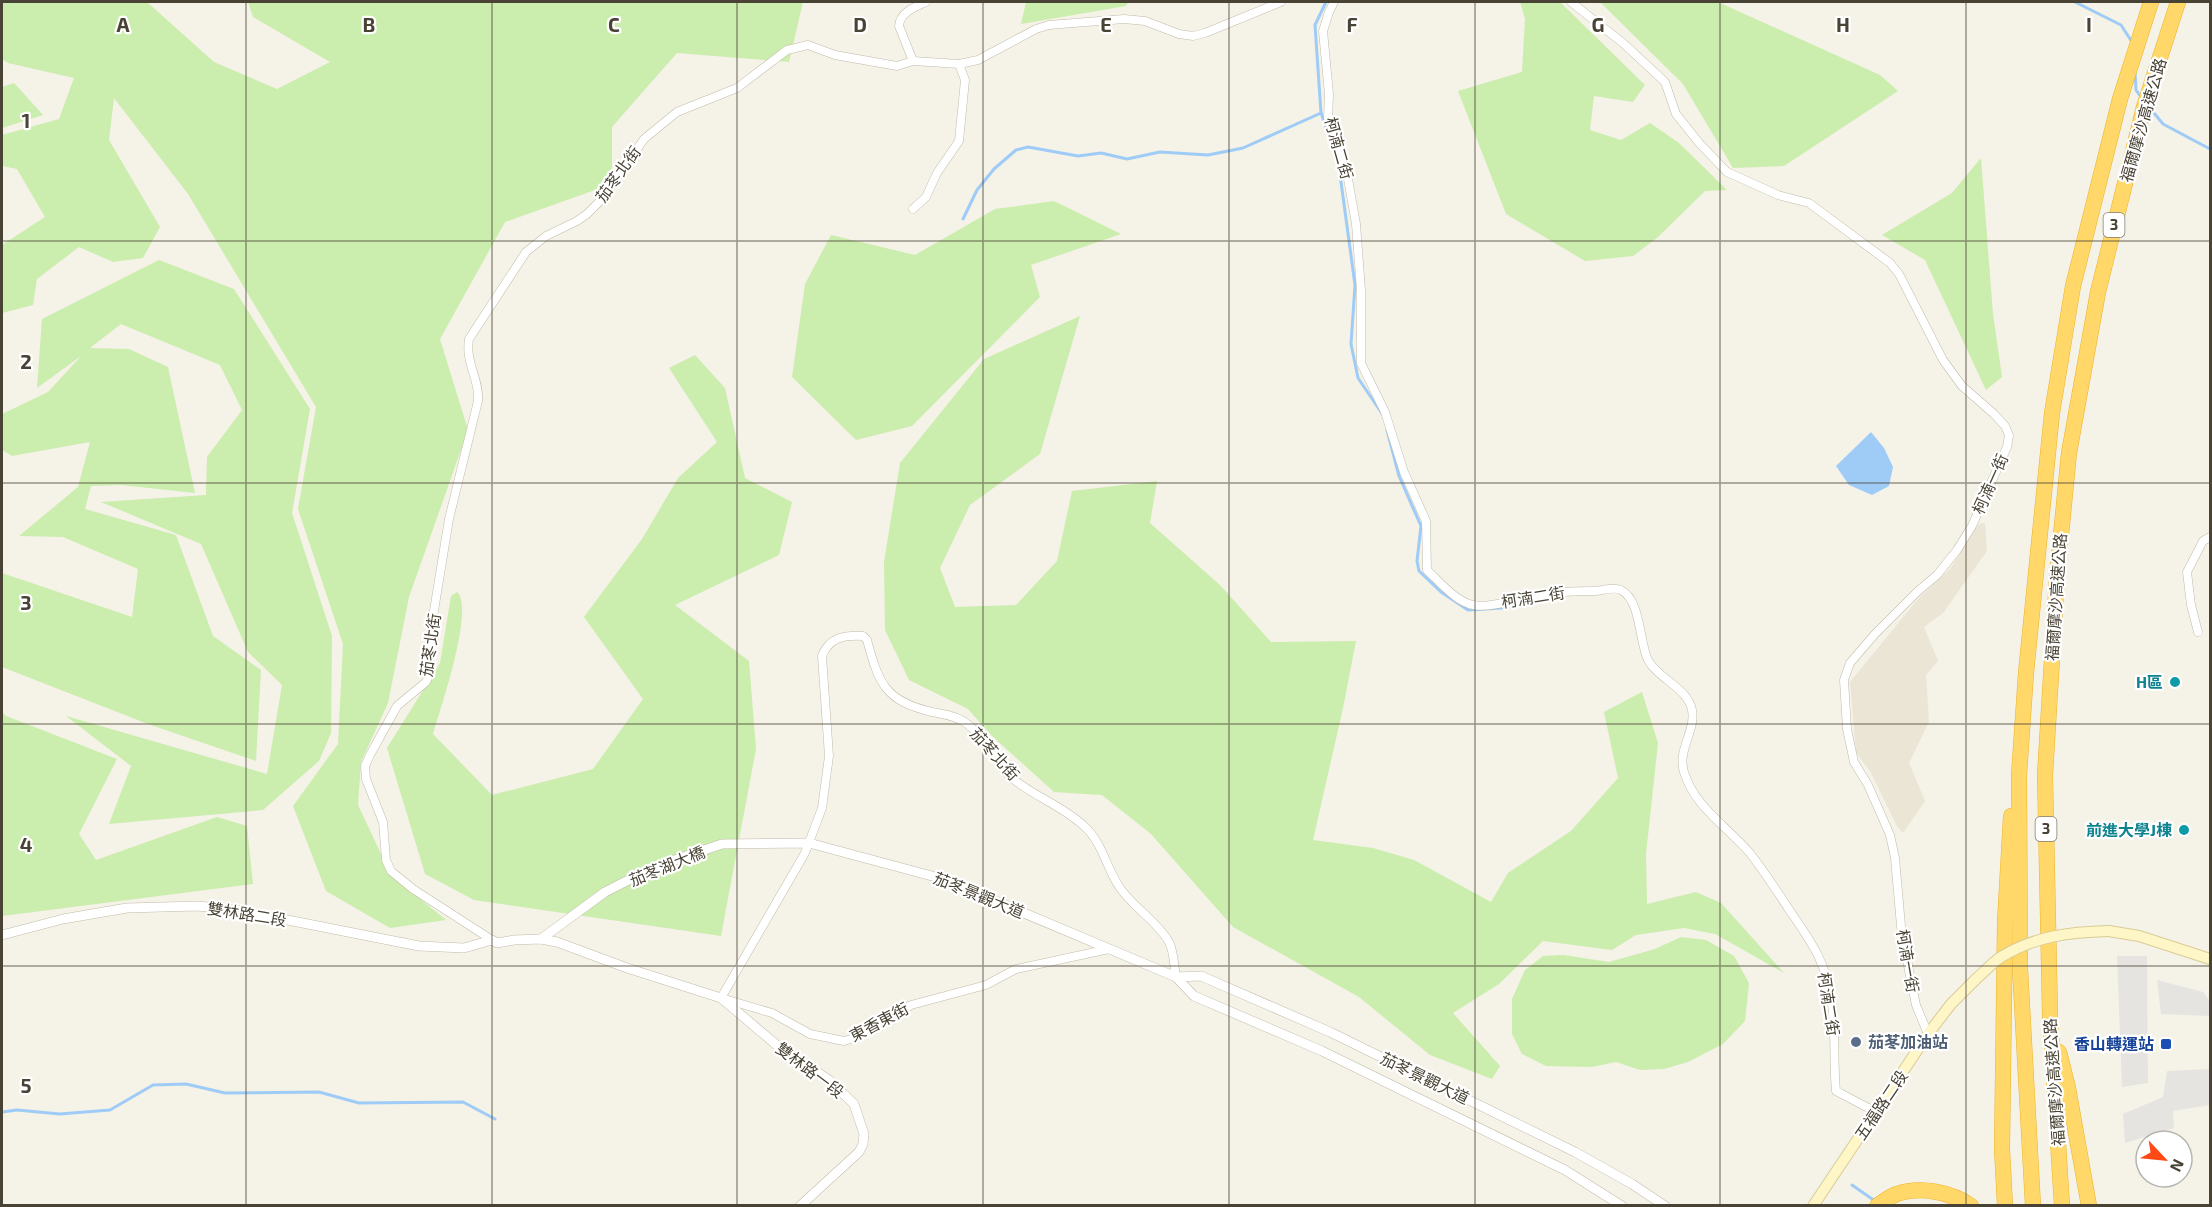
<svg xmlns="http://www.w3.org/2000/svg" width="2212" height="1207" font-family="'Exo 2','Noto Sans TC',sans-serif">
<rect width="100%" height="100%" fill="#f5f2e8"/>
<path fill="#eae5d5" d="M1985,523L1987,551L1943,613L1924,627L1938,661L1926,675L1929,722L1909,763L1925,801L1903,833L1897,826L1871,773L1856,752L1850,682L1918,599L1950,569L1979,524Z"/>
<g fill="#cbedad">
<path d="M2,2H147L214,62L277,89L330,62L253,17L248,2H803L789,62L677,53L612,127V184L505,222L440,339L468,430L409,597L388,703L361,762L358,805L391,875L446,920L390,928L326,891L293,806L338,744L343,644L298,509L316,407L188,194L114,98L109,140L160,227L143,258L113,262L79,247L37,279L33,305L2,313V245L45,217L17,169L2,166V135L59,119L74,78L8,63L2,59Z"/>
<path d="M1026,2H1128L1126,6L1021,24Z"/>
<path d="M1520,2H1560L1645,85L1633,102L1594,96L1590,130L1621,140L1650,123L1679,143L1727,190L1705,191L1658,237L1633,256L1585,261L1506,214L1458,91L1522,72L1525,19Z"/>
<path d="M1600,2H1718L1880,75L1898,91L1784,166L1733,168L1683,84Z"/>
<path d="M14,83L43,115L2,128V87Z"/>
<path d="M1981,158L1993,314L2002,377L1986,390L1925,260L1882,235L1952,193Z"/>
<path d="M1054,201L1121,234L1031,265L1040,297L912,426L856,440L792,377L805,284L831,235L915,255L995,209Z"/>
<path d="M159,260L234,289L310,409L292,513L332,636L331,733L319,761L263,810L109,824L131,766L66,716L267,774L282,685L248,652L201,544L101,502L206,495L207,457L242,410L220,365L121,324L90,348L129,349L168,367L195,493L121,485L91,486L85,509L176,535L213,636L261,670L256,761L148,724L2,667V573L132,617L138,569L63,537L19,536L78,487L90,442L12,456L2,450V414L48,392L81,356L37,388L42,319Z"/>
<path d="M1080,316L1040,454L970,505L940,568L955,607L1016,605L1057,561L1072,491L1157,481L1150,523L1221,586L1271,642L1356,641L1343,708L1313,840L1373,848L1414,860L1491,902L1508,873L1571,831L1618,778L1604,712L1642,692L1658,743L1646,854L1647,904L1696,892L1721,903L1784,973L1715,934L1684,928L1636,935L1612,950L1543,941L1499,984L1453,1013L1500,1066L1492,1079L1430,1055L1359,997L1233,927L1151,834L1102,795L1054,792L991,735L968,709L909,680L885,630L884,562L900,463L984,359Z"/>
<path d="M695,355L725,388L745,478L792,502L779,555L675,605L749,661L756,749L721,936L474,900L425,874L387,748L440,663L451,596L457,592C475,608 440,710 433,734L492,795L593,769L643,699L584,617L642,539L678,478L717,442L669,368Z"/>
<path d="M2,712L6,716L117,759L79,834L96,860L217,817L247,826L253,884L2,916Z"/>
<path d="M1681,937L1706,940L1734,956L1749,983L1745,1021L1723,1044L1688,1062L1664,1069L1640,1070L1616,1062L1592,1067L1546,1066L1522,1054L1512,1034V999L1525,970L1543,956L1564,955L1609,962L1655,949Z"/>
</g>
<g fill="#e6e4e0">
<path d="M2117,956H2147L2148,1083L2122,1087Z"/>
<path d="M2157,980L2203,992L2210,1001V1016L2161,1014Z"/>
<path d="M2210,1069V1105L2173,1111L2174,1128L2125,1143L2123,1114L2163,1097L2167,1071Z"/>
</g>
<path fill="#9fccf7" d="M1871,432L1884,448L1893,467L1889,486L1872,495L1849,485L1836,466Z"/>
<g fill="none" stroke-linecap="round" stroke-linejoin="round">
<g stroke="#9fccf7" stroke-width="3">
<path d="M1326,2L1315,25L1321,113L1338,160L1355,285L1351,344L1358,378L1383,415"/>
<path d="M2075,2L2121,25L2132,42"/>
<path d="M2135,72L2136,90L2141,97"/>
<path d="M2149,107L2163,124L2210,149"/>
<path d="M963,219L977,190L994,169L1016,150L1028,147L1078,156L1101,153L1127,159L1160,152L1208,155L1243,148L1321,113"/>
<path d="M1387,430L1399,476L1421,526L1417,561L1419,571L1441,592L1468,610L1502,608"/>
<path d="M2,1112L17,1110L60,1114L110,1110L153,1085L186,1084L225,1093L319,1092L359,1103L463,1102L495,1119"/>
<path d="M1852,1185L1875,1201"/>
</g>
<g stroke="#c2bba9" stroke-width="9">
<g id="minor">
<path d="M1334,2L1329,12L1323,31L1329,94L1328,118L1345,162L1356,224L1361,290V363L1385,412L1404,472L1426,521L1427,570C1439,581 1456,602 1473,605C1489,609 1519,598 1535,595C1555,592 1574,591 1594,591C1603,591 1612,586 1621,590C1641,600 1639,642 1648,660C1658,679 1688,688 1692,710C1696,731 1677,750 1684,772C1694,806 1726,826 1749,852C1764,871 1777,891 1790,911C1813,944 1827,964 1832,1005C1836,1033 1833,1062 1836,1091L1876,1112"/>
<path d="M1571,2L1623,43L1665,82L1676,114L1700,144L1727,172L1778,195L1809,203L1890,263L1899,274L1943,360L1962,386L1994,414L2005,426L2009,435L2007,447L1986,494L1972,526L1957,550L1937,575L1918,591L1875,634L1850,663L1844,680L1847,729L1854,762L1868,785L1890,835L1895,858L1901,926L1910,976L1916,1005L1928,1034"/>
<path d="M913,61L899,26C900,12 915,7 926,2"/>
<path d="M913,209L926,197L937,173L959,141L965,80L959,64"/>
<path d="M2198,632L2191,605L2187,572L2203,541L2210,537"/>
<path d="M492,940L413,889L391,871L386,860L383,822L366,779L365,766L370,755L397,706L426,682L429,675L430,635L449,519L478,401C480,379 465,364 469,339L526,252L546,236L577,221L587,214L603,198L644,139L677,112L737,88L787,50L808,45L835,55L897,66L913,61L959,64L978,60L1036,29L1049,25L1124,19L1145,21L1179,34L1193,36L1205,33L1281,2"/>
<path d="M1109,949L1016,969L986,985L911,1005L855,1038L844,1041L810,1034L772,1013L721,998L805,853L822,808L829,756L822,656C829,637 845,635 863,636L867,640C879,684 885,701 932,712C943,714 957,716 966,723C986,738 994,762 1012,778C1033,796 1063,806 1084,826C1103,843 1106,868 1120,888C1134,908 1157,921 1169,942C1174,951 1174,967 1176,977"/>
</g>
</g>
<g stroke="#c2bba9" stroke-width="10">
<g id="tertiary">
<path d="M2,935L63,919L127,908L197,906L237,910L419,946L464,948L492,940L497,943L514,940L541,939L557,942L627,968L721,998L779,1047L829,1080L854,1104L864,1134L863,1144L859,1152L800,1206"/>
<path d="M541,939L605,892L654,867L722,844L809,843L943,879L1176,977L1194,996L1322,1051L1565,1170L1622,1206"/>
<path d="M1176,977L1201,976L1330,1032L1575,1152L1632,1184L1665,1206"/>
</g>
</g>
<g stroke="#d9cc93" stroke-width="12">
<g id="secondary">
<path d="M2109,931L2139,936L2210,959"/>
<path d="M1813,1206L1928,1034L1951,1004L1976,979"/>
</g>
</g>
<g stroke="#ecb32b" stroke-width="16">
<g id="motorway">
<path d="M2059,1052L2068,1088L2089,1206"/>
<path d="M1877,1206C1883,1202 1890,1196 1897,1194C1921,1186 1951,1192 1971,1206"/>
<path d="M2005,1206L2002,1149L2005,922L2011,816"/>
<path d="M2033,1206L2020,968L2019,775L2026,673L2052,413L2073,286L2120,99L2151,2"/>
<path d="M2062,1206L2050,1015L2045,775L2057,576L2069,453L2098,292L2144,107L2178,2"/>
</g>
</g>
<use href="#minor" stroke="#fff" stroke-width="8"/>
<use href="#tertiary" stroke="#fff" stroke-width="9"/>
<use href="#secondary" stroke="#fff6c8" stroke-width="10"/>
<use href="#motorway" stroke="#ffd869" stroke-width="15"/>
<g stroke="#d9cc93" stroke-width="12" stroke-linecap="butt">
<path id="secondary-bridge" d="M1976,979C1984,972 1992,963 2001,957C2035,936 2070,932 2109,931"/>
</g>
<use href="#secondary-bridge" stroke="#fff6c8" stroke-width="10"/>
</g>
<path fill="none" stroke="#494335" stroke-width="1.5" stroke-opacity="0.55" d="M246,2V1206M492,2V1206M737,2V1206M983,2V1206M1229,2V1206M1475,2V1206M1720,2V1206M1966,2V1206M2,241H2210M2,483H2210M2,724H2210M2,966H2210"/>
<g fill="#0f9aa8" stroke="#fff" stroke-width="2">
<circle cx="2175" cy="682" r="6"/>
<circle cx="2184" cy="830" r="6"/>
</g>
<circle fill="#5c6f8a" stroke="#fff" stroke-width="2" cx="1856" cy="1042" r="6"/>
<rect fill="#1a4fb4" stroke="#fff" stroke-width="2" x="2160" y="1038" width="12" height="12" rx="3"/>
<g text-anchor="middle" stroke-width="4.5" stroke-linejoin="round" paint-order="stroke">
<g fill="#fff" stroke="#807b72" stroke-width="1.5">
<rect x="2103.5" y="213" width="21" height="24" rx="4.5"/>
<rect x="2035.5" y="817" width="21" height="24" rx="4.5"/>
</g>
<g font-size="15" font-weight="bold" fill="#494335">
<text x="2114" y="230">3</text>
<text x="2046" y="834">3</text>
</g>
<g font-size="16" fill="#494335" stroke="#fff">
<text transform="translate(2143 120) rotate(-74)" y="6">福爾摩沙高速公路</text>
<text transform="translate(1339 148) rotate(74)" y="6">柯湳二街</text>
<text transform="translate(618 174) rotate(-54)" y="6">茄苳北街</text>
<text transform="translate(1990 484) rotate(-66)" y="6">柯湳一街</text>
<text transform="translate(1533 597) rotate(-9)" y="6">柯湳二街</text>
<text transform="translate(2056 597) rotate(-86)" y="6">福爾摩沙高速公路</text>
<text transform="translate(430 645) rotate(-82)" y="6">茄苳北街</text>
<text transform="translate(995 754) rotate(48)" y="6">茄苳北街</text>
<text transform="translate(667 866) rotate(-22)" y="6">茄苳湖大橋</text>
<text transform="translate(979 895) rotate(22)" y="6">茄苳景觀大道</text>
<text transform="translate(247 914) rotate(9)" y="6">雙林路二段</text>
<text transform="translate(1908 961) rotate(80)" y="6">柯湳一街</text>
<text transform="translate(1829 1004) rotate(81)" y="6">柯湳二街</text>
<text transform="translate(879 1022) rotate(-28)" y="6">東香東街</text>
<text transform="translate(810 1070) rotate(37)" y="6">雙林路一段</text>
<text transform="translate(1425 1078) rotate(26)" y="6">茄苳景觀大道</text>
<text transform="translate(2054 1082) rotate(-94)" y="6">福爾摩沙高速公路</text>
<text transform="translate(1881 1105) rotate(-56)" y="6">五福路二段</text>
</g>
<g font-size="16" font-weight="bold" fill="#0d838f" stroke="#fff" text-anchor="end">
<text x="2163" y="688">H區</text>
<text x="2172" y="836">前進大學J棟</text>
</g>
<g font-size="16" font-weight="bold" fill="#4e5e75" stroke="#fff" text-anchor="start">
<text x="1868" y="1048">茄苳加油站</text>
</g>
<g font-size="16" font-weight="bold" fill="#164399" stroke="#fff" text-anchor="end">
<text x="2154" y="1050">香山轉運站</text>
</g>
</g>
<g font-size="20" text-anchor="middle" font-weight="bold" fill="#494335" stroke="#fff" stroke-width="4.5" stroke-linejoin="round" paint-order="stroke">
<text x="123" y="32">A</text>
<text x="369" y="32">B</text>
<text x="614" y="32">C</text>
<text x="860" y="32">D</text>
<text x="1106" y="32">E</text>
<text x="1352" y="32">F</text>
<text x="1598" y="32">G</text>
<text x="1843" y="32">H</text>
<text x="2089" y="32">I</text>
<text x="26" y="128">1</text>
<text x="26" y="369">2</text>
<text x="26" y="610">3</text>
<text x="26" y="852">4</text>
<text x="26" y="1093">5</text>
</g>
<rect width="2212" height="1207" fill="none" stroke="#494335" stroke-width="6"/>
<g transform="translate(2164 1159) rotate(116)"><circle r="28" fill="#ffffff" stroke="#b6b4ae" stroke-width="1.5"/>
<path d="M0-4.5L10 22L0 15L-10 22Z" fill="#ff4a15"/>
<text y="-9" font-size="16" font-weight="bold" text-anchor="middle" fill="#494335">N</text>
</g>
</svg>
